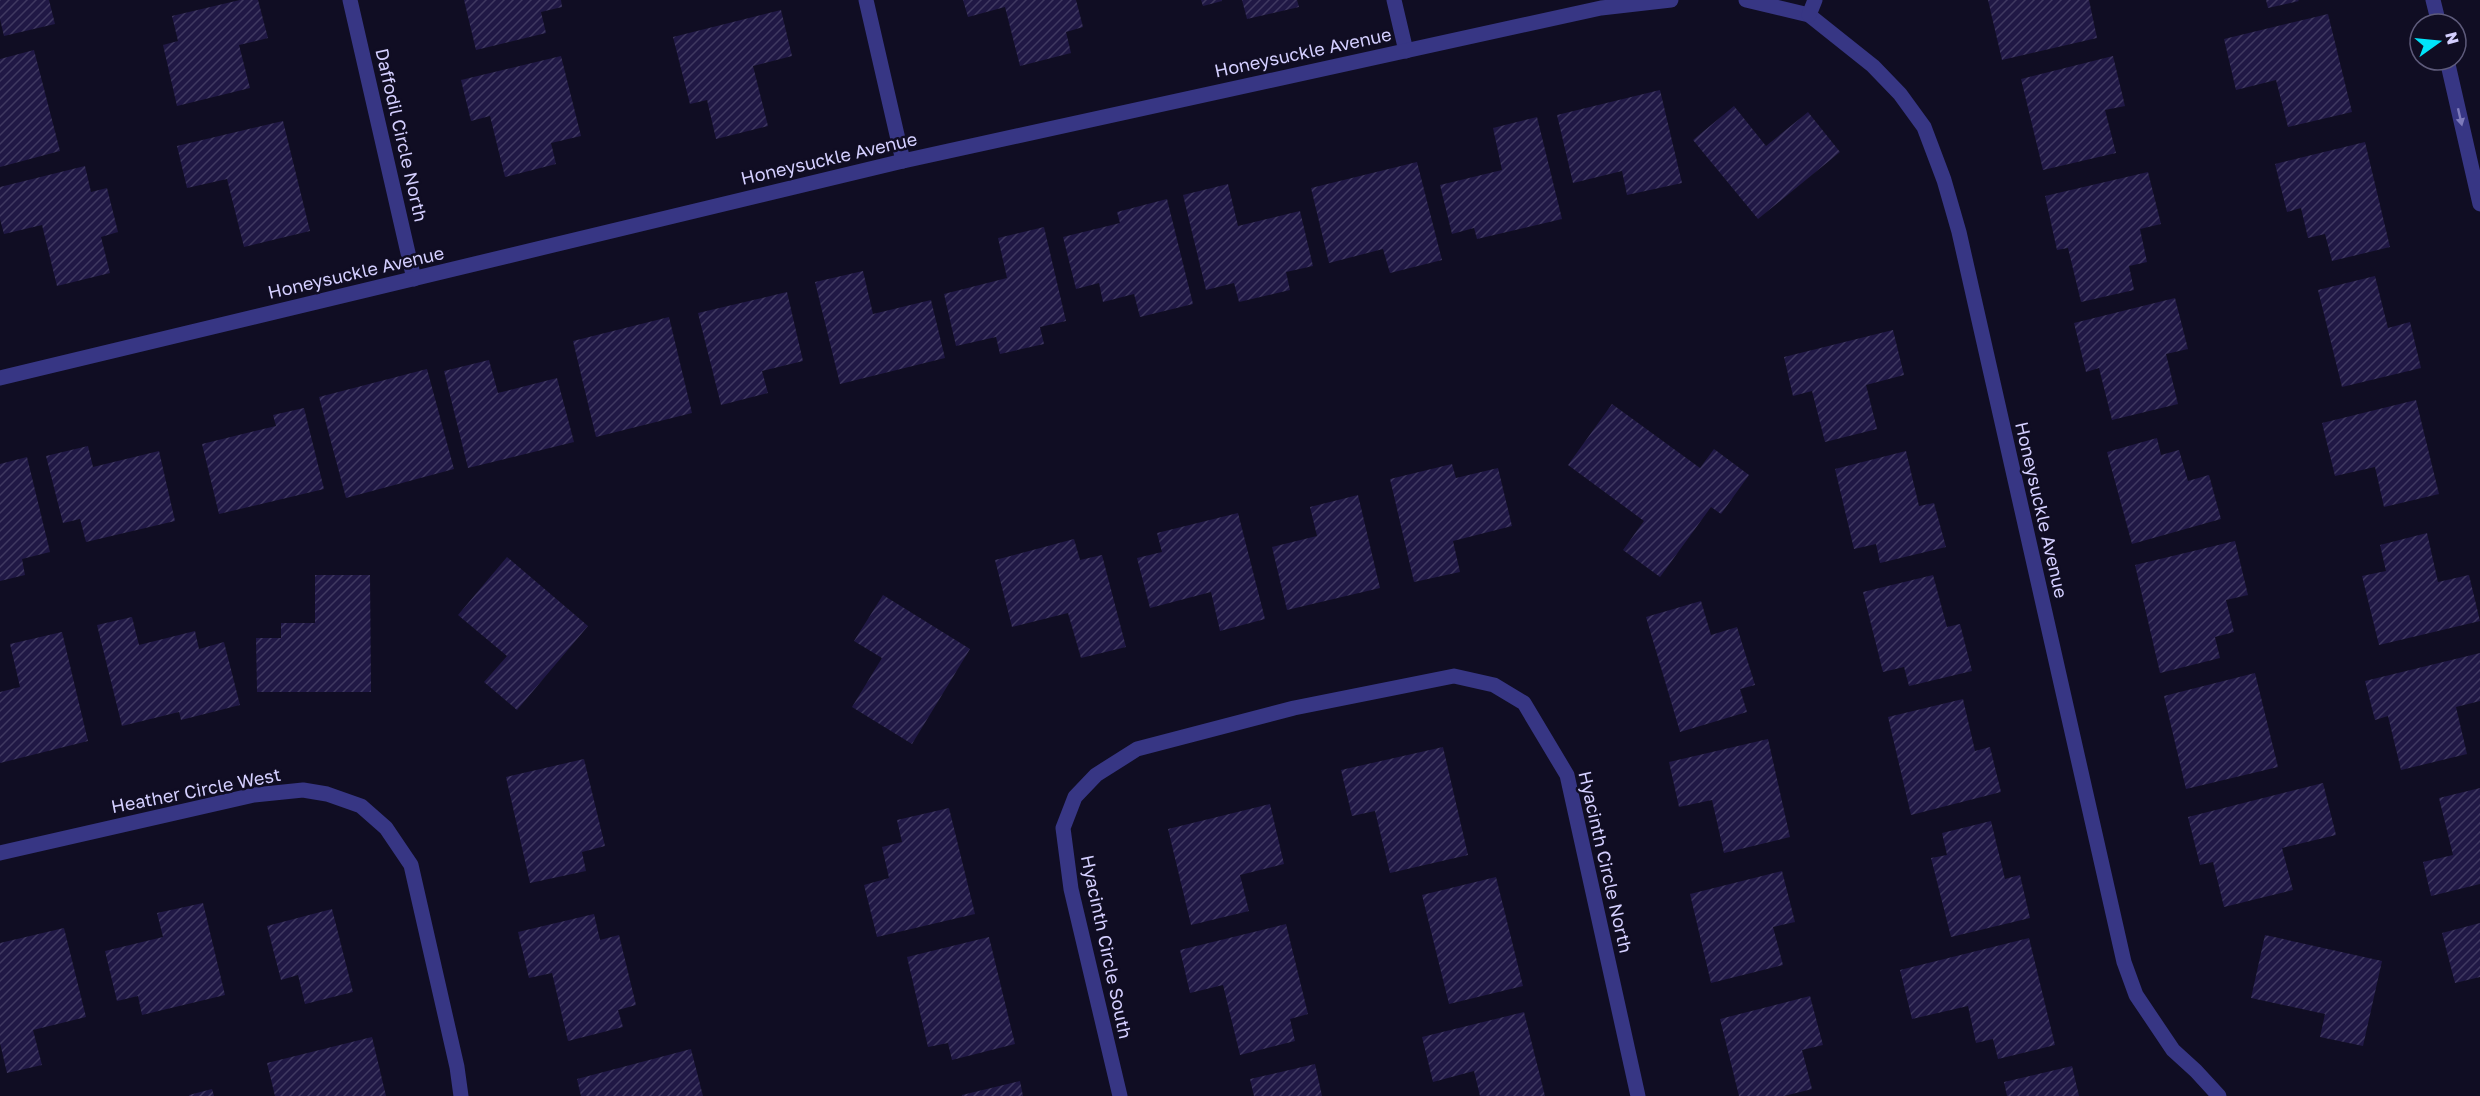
<svg xmlns="http://www.w3.org/2000/svg" width="2480" height="1096" font-family="'Golos Text',sans-serif">
<defs>
<pattern id="building-hatch" width="6" height="6" patternUnits="userSpaceOnUse" patternTransform="scale(1.5)"><rect width="6" height="6" fill="#201845"/><path d="M-1 1l2-2M0 6l6-6M5 7l2-2" fill="none" stroke="#403961"/></pattern>
</defs>
<rect width="100%" height="100%" fill="#100d23"/>
<g fill="url(#building-hatch)">
<path d="M0,0H49L55,24L4,36L0,19Z"/>
<path d="M240,0H258L268,38L239,45L250,88L177,106L163,45L178,41L172,16Z"/>
<path d="M464,0H561L562,7L541,12L546,33L476,50Z"/>
<path d="M963,0H1076L1083,27L1066,32L1071,53L1020,66L1005,7L968,17Z"/>
<path d="M1201,0H1222V1L1203,6Z"/>
<path d="M1242,0H1297L1299,7L1247,19Z"/>
<path d="M1988,0H2089L2097,38L2002,60Z"/>
<path d="M2266,0H2298L2299,1L2268,8Z"/>
<path d="M781,10L792,56L753,66L768,126L716,139L707,100L690,104L673,37Z"/>
<path d="M2328,14L2352,112L2288,127L2276,80L2236,90L2224,39Z"/>
<path d="M34,50L60,151L0,167V59Z"/>
<path d="M561,56L581,136L551,143L556,164L505,177L490,116L471,121L461,80Z"/>
<path d="M2113,56L2125,106L2105,110L2116,153L2043,170L2021,79Z"/>
<path d="M1660,90L1682,183L1627,195L1622,171L1573,183L1557,115Z"/>
<path d="M1734,106L1766,146L1808,112L1840,152L1758,219L1693,140Z"/>
<path d="M1537,117L1562,219L1477,239L1474,228L1452,234L1440,185L1502,170L1493,128Z"/>
<path d="M283,121L310,231L244,247L227,179L187,188L177,146Z"/>
<path d="M2365,142L2390,247L2332,261L2325,234L2308,238L2301,208L2287,212L2275,164Z"/>
<path d="M1417,162L1442,260L1390,273L1383,249L1329,263L1311,188Z"/>
<path d="M85,166L91,192L107,188L118,232L101,237L110,273L57,286L42,225L4,234L0,219V187Z"/>
<path d="M2148,172L2161,224L2140,229L2147,262L2129,266L2134,290L2081,302L2068,248L2057,250L2045,196Z"/>
<path d="M1228,184L1238,226L1300,211L1313,266L1286,272L1290,290L1239,302L1234,283L1206,290L1183,195Z"/>
<path d="M1167,199L1193,304L1140,317L1134,294L1103,302L1099,283L1076,289L1063,237L1120,223L1117,212Z"/>
<path d="M1044,227L1066,321L1040,327L1044,344L1000,354L996,337L956,346L944,294L1007,278L998,238Z"/>
<path d="M863,271L873,314L931,300L945,358L840,384L815,282Z"/>
<path d="M2375,276L2388,328L2410,322L2421,368L2342,387L2318,290Z"/>
<path d="M787,292L803,361L762,371L768,393L721,405L698,313Z"/>
<path d="M2175,298L2188,349L2166,354L2178,404L2112,420L2099,368L2086,372L2074,323Z"/>
<path d="M669,317L692,413L596,437L573,341Z"/>
<path d="M1893,330L1904,375L1866,385L1877,429L1825,442L1812,391L1793,396L1784,357Z"/>
<path d="M489,360L498,393L557,378L574,442L468,468L444,371Z"/>
<path d="M427,369L454,469L346,498L319,397Z"/>
<path d="M2416,400L2439,494L2384,507L2375,467L2335,476L2322,423Z"/>
<path d="M1612,404L1700,468L1714,449L1749,475L1721,514L1711,507L1660,577L1623,550L1644,521L1568,465Z"/>
<path d="M304,408L324,489L219,514L202,444L276,426L273,415Z"/>
<path d="M2157,438L2161,455L2179,450L2188,481L2209,475L2221,519L2132,544L2107,452Z"/>
<path d="M88,446L93,467L159,451L175,521L86,542L80,519L63,523L46,456Z"/>
<path d="M1906,451L1919,506L1934,503L1946,547L1880,563L1876,544L1854,549L1835,469Z"/>
<path d="M27,457L50,552L22,559L25,575L0,581V464Z"/>
<path d="M1452,464L1456,478L1498,468L1512,526L1453,541L1460,572L1414,582L1390,479Z"/>
<path d="M1358,495L1380,588L1287,610L1272,547L1317,536L1310,507Z"/>
<path d="M1238,513L1265,619L1220,631L1211,592L1150,608L1137,558L1162,552L1157,533Z"/>
<path d="M2427,533L2438,582L2469,575L2480,621L2379,645L2362,576L2386,571L2380,545Z"/>
<path d="M1074,539L1080,560L1102,555L1126,647L1081,658L1068,613L1012,627L995,560Z"/>
<path d="M2235,541L2248,595L2226,600L2234,632L2215,637L2220,658L2160,673L2135,565Z"/>
<path d="M507,557L588,626L517,710L484,682L507,656L458,615Z"/>
<path d="M315,575H370L371,692H257L256,638H281V623H315Z"/>
<path d="M1933,575L1947,627L1960,624L1972,671L1909,686L1904,667L1883,672L1863,592Z"/>
<path d="M883,595L970,649L912,744L852,707L882,658L854,641Z"/>
<path d="M1701,601L1711,635L1737,627L1755,685L1740,689L1747,712L1680,732L1646,617Z"/>
<path d="M132,617L139,645L195,631L199,649L224,642L240,705L181,720L179,712L122,726L97,625Z"/>
<path d="M62,632L88,741L0,763V692L20,687L10,644Z"/>
<path d="M2480,653V701L2456,707L2467,754L2401,770L2388,716L2375,720L2365,681Z"/>
<path d="M2255,673L2278,767L2186,789L2164,696Z"/>
<path d="M1963,699L1975,751L1990,747L2001,792L1911,815L1888,717Z"/>
<path d="M1768,739L1790,837L1724,853L1712,800L1679,807L1669,762Z"/>
<path d="M1443,747L1468,855L1390,873L1375,811L1352,816L1341,770Z"/>
<path d="M584,759L605,846L582,852L586,871L530,883L506,777Z"/>
<path d="M2323,783L2336,835L2282,848L2293,890L2224,907L2213,862L2200,865L2188,817Z"/>
<path d="M2480,788V884L2431,896L2423,862L2453,855L2439,798Z"/>
<path d="M1270,804L1284,864L1240,875L1249,911L1191,925L1168,829Z"/>
<path d="M949,808L975,914L877,937L864,885L889,878L882,847L902,842L897,820Z"/>
<path d="M1991,821L2005,879L2020,875L2030,918L1951,937L1931,858L1947,855L1942,833Z"/>
<path d="M1782,871L1795,922L1773,927L1783,965L1711,983L1690,894Z"/>
<path d="M1496,877L1523,986L1449,1004L1422,895Z"/>
<path d="M203,903L225,995L142,1015L138,996L117,1001L105,951L163,937L157,913Z"/>
<path d="M332,909L353,992L305,1004L298,975L281,980L267,926Z"/>
<path d="M594,914L600,940L619,935L636,1005L618,1010L623,1027L568,1041L552,973L529,978L518,932Z"/>
<path d="M2480,923V977L2455,983L2442,933Z"/>
<path d="M1286,924L1308,1014L1290,1019L1295,1041L1240,1055L1223,985L1190,993L1180,950Z"/>
<path d="M64,928L86,1017L33,1030L42,1065L7,1073L0,1043V943Z"/>
<path d="M2265,935L2382,961L2363,1046L2320,1037L2325,1014L2251,998Z"/>
<path d="M989,937L1015,1044L952,1060L948,1043L928,1047L907,957Z"/>
<path d="M2029,938L2055,1045L1998,1059L1993,1039L1976,1043L1968,1006L1912,1019L1900,970Z"/>
<path d="M1810,996L1823,1045L1802,1050L1812,1089L1784,1096H1739L1720,1019Z"/>
<path d="M1524,1012L1545,1096H1480L1474,1071L1433,1082L1422,1037Z"/>
<path d="M372,1037L386,1096H275L267,1063Z"/>
<path d="M691,1049L703,1096H581L577,1079Z"/>
<path d="M1315,1064L1322,1096H1254L1250,1079Z"/>
<path d="M2072,1066L2079,1096H2007L2004,1082Z"/>
<path d="M1020,1081L1023,1096H962V1095Z"/>
<path d="M212,1089L214,1096H189V1095Z"/>
</g>
<g fill="none" stroke-linecap="round" stroke-linejoin="round">
<g stroke="#373684" stroke-width="15">
<path d="M350,0L414,279"/>
<path d="M866,0L903,161"/>
<path d="M1394,0L1406,51"/>
<path d="M1746,0L1809,15L1873,66L1900,94L1924,127L1944,180L1959,232L2124,962L2136,995L2173,1050L2196,1071L2219,1096"/>
<path d="M2433,0L2439,24"/>
<path d="M1809,15L1815,0"/>
<path d="M2447,60L2480,204"/>
<path d="M0,378L903,161L1601,8L1671,0"/>
<path d="M0,853L254,795L303,790L327,794L361,806L386,828L411,865L457,1067L461,1096"/>
<path d="M1120,1096L1071,889L1063,828L1075,797L1096,775L1137,749L1294,708L1454,676L1494,685L1524,703L1567,775L1638,1096"/>
</g>
</g>
<defs><path id="oneway-solid" d="M-6-.8H1V-3.2L6.5 0L1 3.2V.8H-6Z" transform="scale(1.5)"/></defs>
<use fill="#7e7bbb" href="#oneway-solid" transform="translate(2460 117) rotate(77)"/>
<g text-anchor="middle" stroke-width="5" stroke-linejoin="round" paint-order="stroke">
<g font-size="18" fill="#d4cfff" stroke="#100d23">
<text transform="translate(1303 53) rotate(-12)" y="6">Honeysuckle Avenue</text>
<text transform="translate(401 135) rotate(77)" y="6">Daffodil Circle North</text>
<text transform="translate(829 159) rotate(-13)" y="6">Honeysuckle Avenue</text>
<text transform="translate(356 273) rotate(-13)" y="6">Honeysuckle Avenue</text>
<text transform="translate(2041 510) rotate(77)" y="6">Honeysuckle Avenue</text>
<text transform="translate(196 791) rotate(-11)" y="6">Heather Circle West</text>
<text transform="translate(1605 862) rotate(77)" y="6">Hyacinth Circle North</text>
<text transform="translate(1106 947) rotate(78)" y="6">Hyacinth Circle South</text>
</g>
</g>
<g transform="translate(2438 42) rotate(75)"><circle r="28" fill="#100d23" stroke="#5e5b7b" stroke-width="1.5"/>
<path d="M0-4.5L10 22L0 15L-10 22Z" fill="#00e4fa"/>
<text y="-9" font-size="16" font-weight="bold" text-anchor="middle" fill="#d4cfff">N</text>
</g>
</svg>
